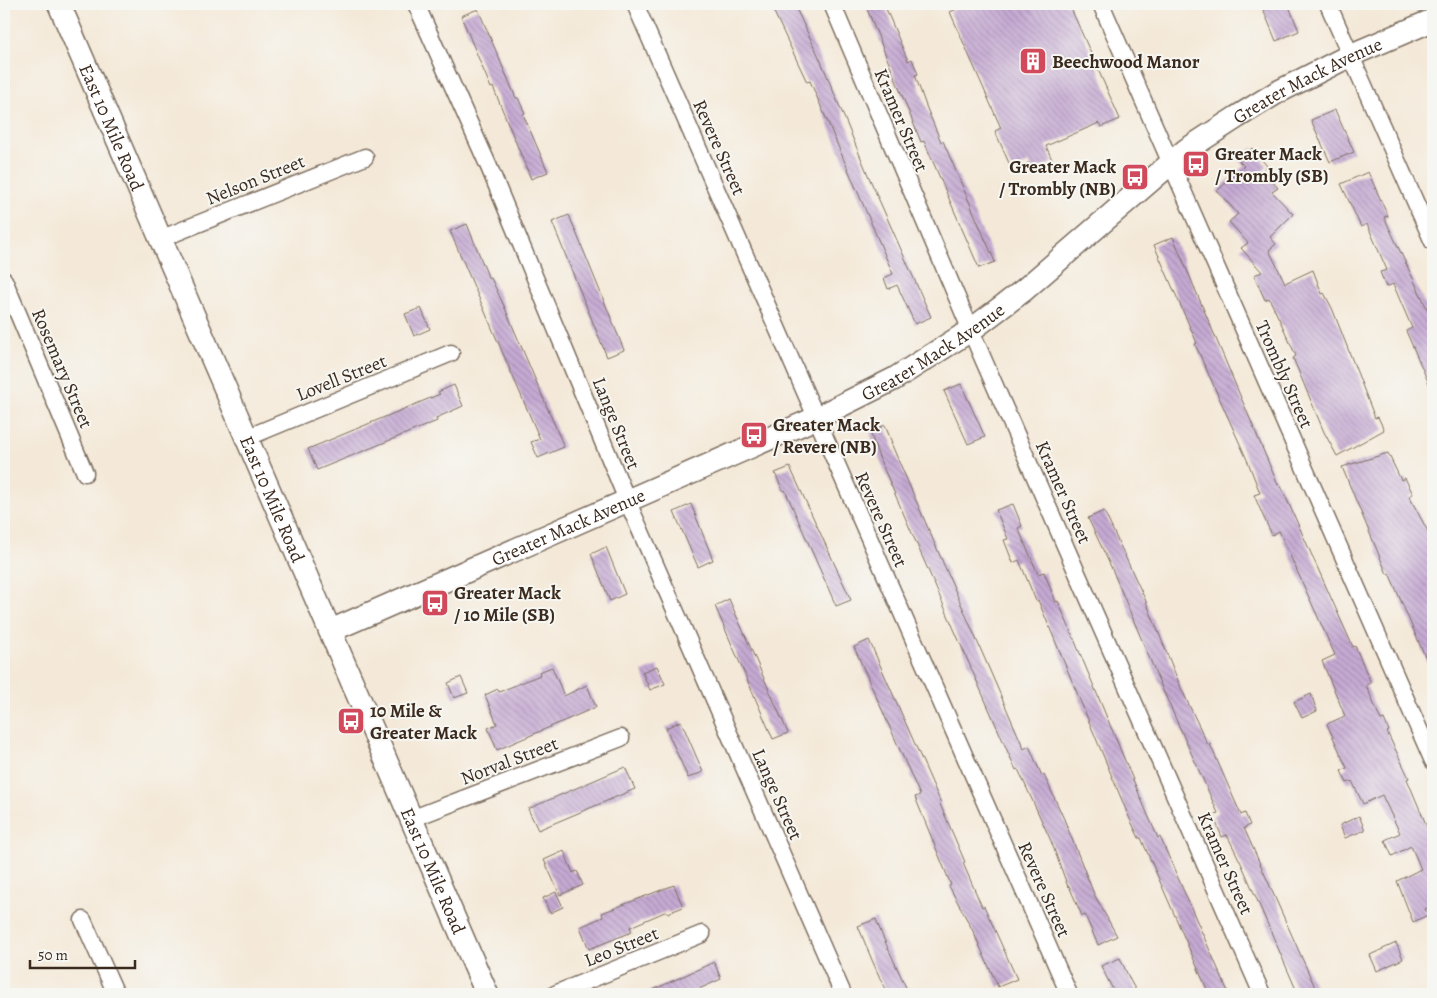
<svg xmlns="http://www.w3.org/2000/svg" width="1437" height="998" font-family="Alegreya,serif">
<defs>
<pattern id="building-back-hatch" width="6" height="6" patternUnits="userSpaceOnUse" patternTransform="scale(1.25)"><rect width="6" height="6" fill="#c6aad4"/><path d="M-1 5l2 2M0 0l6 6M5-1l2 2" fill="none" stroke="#a28bab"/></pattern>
</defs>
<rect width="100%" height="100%" fill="#f6f6f2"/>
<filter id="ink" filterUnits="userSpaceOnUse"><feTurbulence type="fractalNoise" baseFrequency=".02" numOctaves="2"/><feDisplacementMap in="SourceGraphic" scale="10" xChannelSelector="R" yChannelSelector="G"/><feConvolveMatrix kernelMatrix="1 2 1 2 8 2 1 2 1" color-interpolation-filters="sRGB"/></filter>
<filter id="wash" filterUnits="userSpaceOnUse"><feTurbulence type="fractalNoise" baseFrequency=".0096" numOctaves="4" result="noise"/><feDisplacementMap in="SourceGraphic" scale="20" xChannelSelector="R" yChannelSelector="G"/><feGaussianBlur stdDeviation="1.12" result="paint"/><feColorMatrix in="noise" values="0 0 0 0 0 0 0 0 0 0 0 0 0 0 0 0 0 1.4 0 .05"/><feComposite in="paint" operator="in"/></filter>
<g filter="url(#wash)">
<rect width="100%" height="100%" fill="#f4e9d8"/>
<g id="blocks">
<g fill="url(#building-back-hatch)">
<path d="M787,4H794L820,59L868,175L931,317L915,324L897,285L888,289L884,278L893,274L810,81L807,82L773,10Z"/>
<path d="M865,4H884L908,61L912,59L918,74L915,75L926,106L941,142L943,141L995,262L979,268L924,141L921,142Z"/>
<path d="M968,4H1069L1120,119L1101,127L1099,123L1046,146L1053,162L1033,171L1029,163L1012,170L995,131L1001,128L950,12Z"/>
<path d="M1261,4H1288L1299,31L1276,41Z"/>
<path d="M478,9L516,98H518L525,113L523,114L548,172L531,179L493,87L491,88L461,16Z"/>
<path d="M1335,110L1354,152L1330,162L1311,120Z"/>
<path d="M1252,148L1267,166L1263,170L1278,188L1272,192L1293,214L1270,237L1276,244L1269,250L1285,283L1313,270L1322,294L1324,293L1332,308L1375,418L1378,417L1384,430L1337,456L1324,432L1293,358L1296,356L1282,325L1269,298L1265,300L1254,275L1262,272L1241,248L1248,243L1229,222L1238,214L1217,191L1244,166L1239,161Z"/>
<path d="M1368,172L1388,216L1384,217L1433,321V393L1406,331L1412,328L1393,284L1386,287L1380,272L1387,270L1367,224L1361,227L1341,184Z"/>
<path d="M569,215L624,350L607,357L552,222Z"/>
<path d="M467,224L489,279L491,278L504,306L564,447L538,458L531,442L540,439L450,231Z"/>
<path d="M1173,237L1278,485L1280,484L1353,647L1355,646L1371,683L1366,685L1379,716L1381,720L1384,719L1389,731L1387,732L1409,778L1407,779L1433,841V905L1425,909L1428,915L1413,922L1397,881L1421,869L1411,846L1392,856L1385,840L1400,833L1382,795L1363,804L1352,781L1347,783L1341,771L1347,768L1327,724L1345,716L1322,661L1335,655L1279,531L1272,535L1264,518L1254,495L1260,493L1248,462L1195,344L1197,343L1154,245Z"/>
<path d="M421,308L430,329L414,336L405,314Z"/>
<path d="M961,384L985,437L968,444L944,391Z"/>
<path d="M454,385L463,406L436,418L437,421L317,470L308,449L440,394L438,392Z"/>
<path d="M885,425L892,443H891L1024,749L1029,746L1042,776L1044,775L1064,819L1094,894L1117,936L1098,945L1085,915L1082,916L1069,886L1068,887L1051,841L1018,769L1016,770L1003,741L880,460L870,432Z"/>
<path d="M1388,453L1401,480L1405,478L1413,494L1409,496L1433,541V675L1389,573L1387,574L1342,467Z"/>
<path d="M790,467L851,600L836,606L785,490L783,491L775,473Z"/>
<path d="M691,504L713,560L698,567L674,512Z"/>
<path d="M1013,504L1022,526L1018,528L1038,574L1044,572L1056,602L1058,601L1147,813L1158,838L1160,837L1229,994H1209L1141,838H1139L1129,817L1038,600L1036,601L1019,560L1013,563L1004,540L1008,539L996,510Z"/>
<path d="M1104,511L1145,599L1181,688L1208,745L1210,744L1241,815L1245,813L1250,825L1244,828L1318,994H1298L1241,863L1227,835L1222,837L1213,815L1218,813L1162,688L1112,569L1088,518Z"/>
<path d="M606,547L625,594L610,601L591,554Z"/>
<path d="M729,599L788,733L773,739L715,606Z"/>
<path d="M869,640L941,803L940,804L965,862L963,863L982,907L984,906L1017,979L998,987L972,929L949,886L951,885L915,797L920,795L854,647Z"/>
<path d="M657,666L665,684L650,690L642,672Z"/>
<path d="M552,667L564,696L587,685L596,707L497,750L488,728L497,724L485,695L498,689L499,692L540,675L539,672Z"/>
<path d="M461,677L468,693L454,698L448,683Z"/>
<path d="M1311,694L1317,711L1302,718L1294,702Z"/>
<path d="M681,721L703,772L688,778L666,728Z"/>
<path d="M625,767L635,789L538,830L528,809Z"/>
<path d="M1359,816L1365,830L1345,838L1340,825Z"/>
<path d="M564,851L573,873L577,871L583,885L560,895L544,860Z"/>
<path d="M674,885L683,907L668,913L667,911L630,927L632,932L589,949L580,927L603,917L602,913Z"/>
<path d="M556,892L563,907L550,913L543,898Z"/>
<path d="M876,919L882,935L909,994H887L872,960L858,926Z"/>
<path d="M1396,943L1403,959L1377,971L1370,955Z"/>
<path d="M1120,958L1131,982L1138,994H1104L1113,990L1101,966Z"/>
<path d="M714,962L721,979L688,994H644Z"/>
</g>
</g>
</g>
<g filter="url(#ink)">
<use href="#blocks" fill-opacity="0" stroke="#7c6d5f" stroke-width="1"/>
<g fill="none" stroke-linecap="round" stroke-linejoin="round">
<g stroke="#7c6d5f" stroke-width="19">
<g id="street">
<path d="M416,4L489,167L627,500L843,994"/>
<path d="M635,4L1069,994"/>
<path d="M832,4L984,361L1262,994"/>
<path d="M1101,4L1433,761"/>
<path d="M1328,4L1433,242"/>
<path d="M160,239L365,157"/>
<path d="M4,280L85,473"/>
<path d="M246,438L451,353"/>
<path d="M411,819L621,738"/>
<path d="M83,920L116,994"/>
<path d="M555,994L702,934"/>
</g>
</g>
<g stroke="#7c6d5f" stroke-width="25">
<g id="secondary">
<path id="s1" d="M59,4L487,994"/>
<path id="s2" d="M330,631L816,418L894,379L971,330L1024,290L1186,150L1237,117L1276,93L1351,55L1433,20"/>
</g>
</g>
<use href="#street" stroke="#fff" stroke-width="16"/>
<use href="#secondary" stroke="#fff" stroke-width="22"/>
</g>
</g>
<defs>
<g id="building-square" transform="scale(1.4375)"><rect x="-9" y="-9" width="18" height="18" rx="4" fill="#d1495b" stroke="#f6f6f2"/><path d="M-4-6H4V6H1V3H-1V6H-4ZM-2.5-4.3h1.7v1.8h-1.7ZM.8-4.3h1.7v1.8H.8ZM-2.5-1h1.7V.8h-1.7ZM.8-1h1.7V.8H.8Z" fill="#fff"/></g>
<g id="bus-square" transform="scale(1.4375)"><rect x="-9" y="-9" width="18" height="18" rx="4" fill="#d1495b" stroke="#f6f6f2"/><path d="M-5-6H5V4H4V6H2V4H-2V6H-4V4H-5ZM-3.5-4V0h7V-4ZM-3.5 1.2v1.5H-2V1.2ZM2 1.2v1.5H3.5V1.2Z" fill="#fff"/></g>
</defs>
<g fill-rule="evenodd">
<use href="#building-square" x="1033" y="61"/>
<use href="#bus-square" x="1196" y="164"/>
<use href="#bus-square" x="1135" y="177"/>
<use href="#bus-square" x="754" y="435"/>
<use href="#bus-square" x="435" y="603"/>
<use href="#bus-square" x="351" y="721"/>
</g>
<g text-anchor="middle" stroke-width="4" stroke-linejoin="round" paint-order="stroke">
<g font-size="19" font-weight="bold" fill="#3b2a1e" stroke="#f6f6f2" text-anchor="start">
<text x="1052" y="68">Beechwood Manor</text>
<text x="1215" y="160">Greater Mack<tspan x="1215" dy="22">/ Trombly (SB)</tspan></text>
<text x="1116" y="173" text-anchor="end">Greater Mack<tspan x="1116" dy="22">/ Trombly (NB)</tspan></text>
<text x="773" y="431">Greater Mack<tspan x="773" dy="22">/ Revere (NB)</tspan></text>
<text x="454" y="599">Greater Mack<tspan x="454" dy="22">/ 10 Mile (SB)</tspan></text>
<text x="370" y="717">10 Mile &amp;<tspan x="370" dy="22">Greater Mack</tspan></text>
</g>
<g font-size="19" fill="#3b2a1e" stroke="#f6f6f2">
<text dy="7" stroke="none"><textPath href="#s2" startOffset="1130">Greater Mack Avenue</textPath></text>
<text transform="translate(902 120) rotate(67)" y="7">Kramer Street</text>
<text dy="7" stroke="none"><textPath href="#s1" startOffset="134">East 10 Mile Road</textPath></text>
<text transform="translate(720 147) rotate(66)" y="7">Revere Street</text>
<text transform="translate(255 179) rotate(-22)" y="7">Nelson Street</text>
<text dy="7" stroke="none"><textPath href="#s2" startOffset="665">Greater Mack Avenue</textPath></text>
<text transform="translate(63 368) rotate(67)" y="7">Rosemary Street</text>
<text transform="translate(1285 374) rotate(66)" y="7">Trombly Street</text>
<text transform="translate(341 377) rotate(-22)" y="7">Lovell Street</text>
<text transform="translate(617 423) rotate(68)" y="7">Lange Street</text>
<text transform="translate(1064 492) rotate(66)" y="7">Kramer Street</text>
<text dy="7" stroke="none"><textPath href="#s1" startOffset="539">East 10 Mile Road</textPath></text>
<text transform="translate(882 519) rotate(66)" y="7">Revere Street</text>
<text dy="7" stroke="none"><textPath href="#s2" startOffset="260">Greater Mack Avenue</textPath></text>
<text transform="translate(509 760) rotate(-21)" y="7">Norval Street</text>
<text transform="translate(778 794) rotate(66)" y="7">Lange Street</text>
<text transform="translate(1226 863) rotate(66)" y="7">Kramer Street</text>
<text dy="7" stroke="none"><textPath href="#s1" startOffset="944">East 10 Mile Road</textPath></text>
<text transform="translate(1045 889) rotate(66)" y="7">Revere Street</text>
<text transform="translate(621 946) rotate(-22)" y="7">Leo Street</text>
</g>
</g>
<rect width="1437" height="998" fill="none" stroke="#f6f6f2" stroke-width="20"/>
<path d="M30 960v8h105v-8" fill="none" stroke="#3b2a1e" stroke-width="2.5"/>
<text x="38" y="960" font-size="15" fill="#3b2a1e" stroke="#f6f6f2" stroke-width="4" paint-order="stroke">50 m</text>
</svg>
